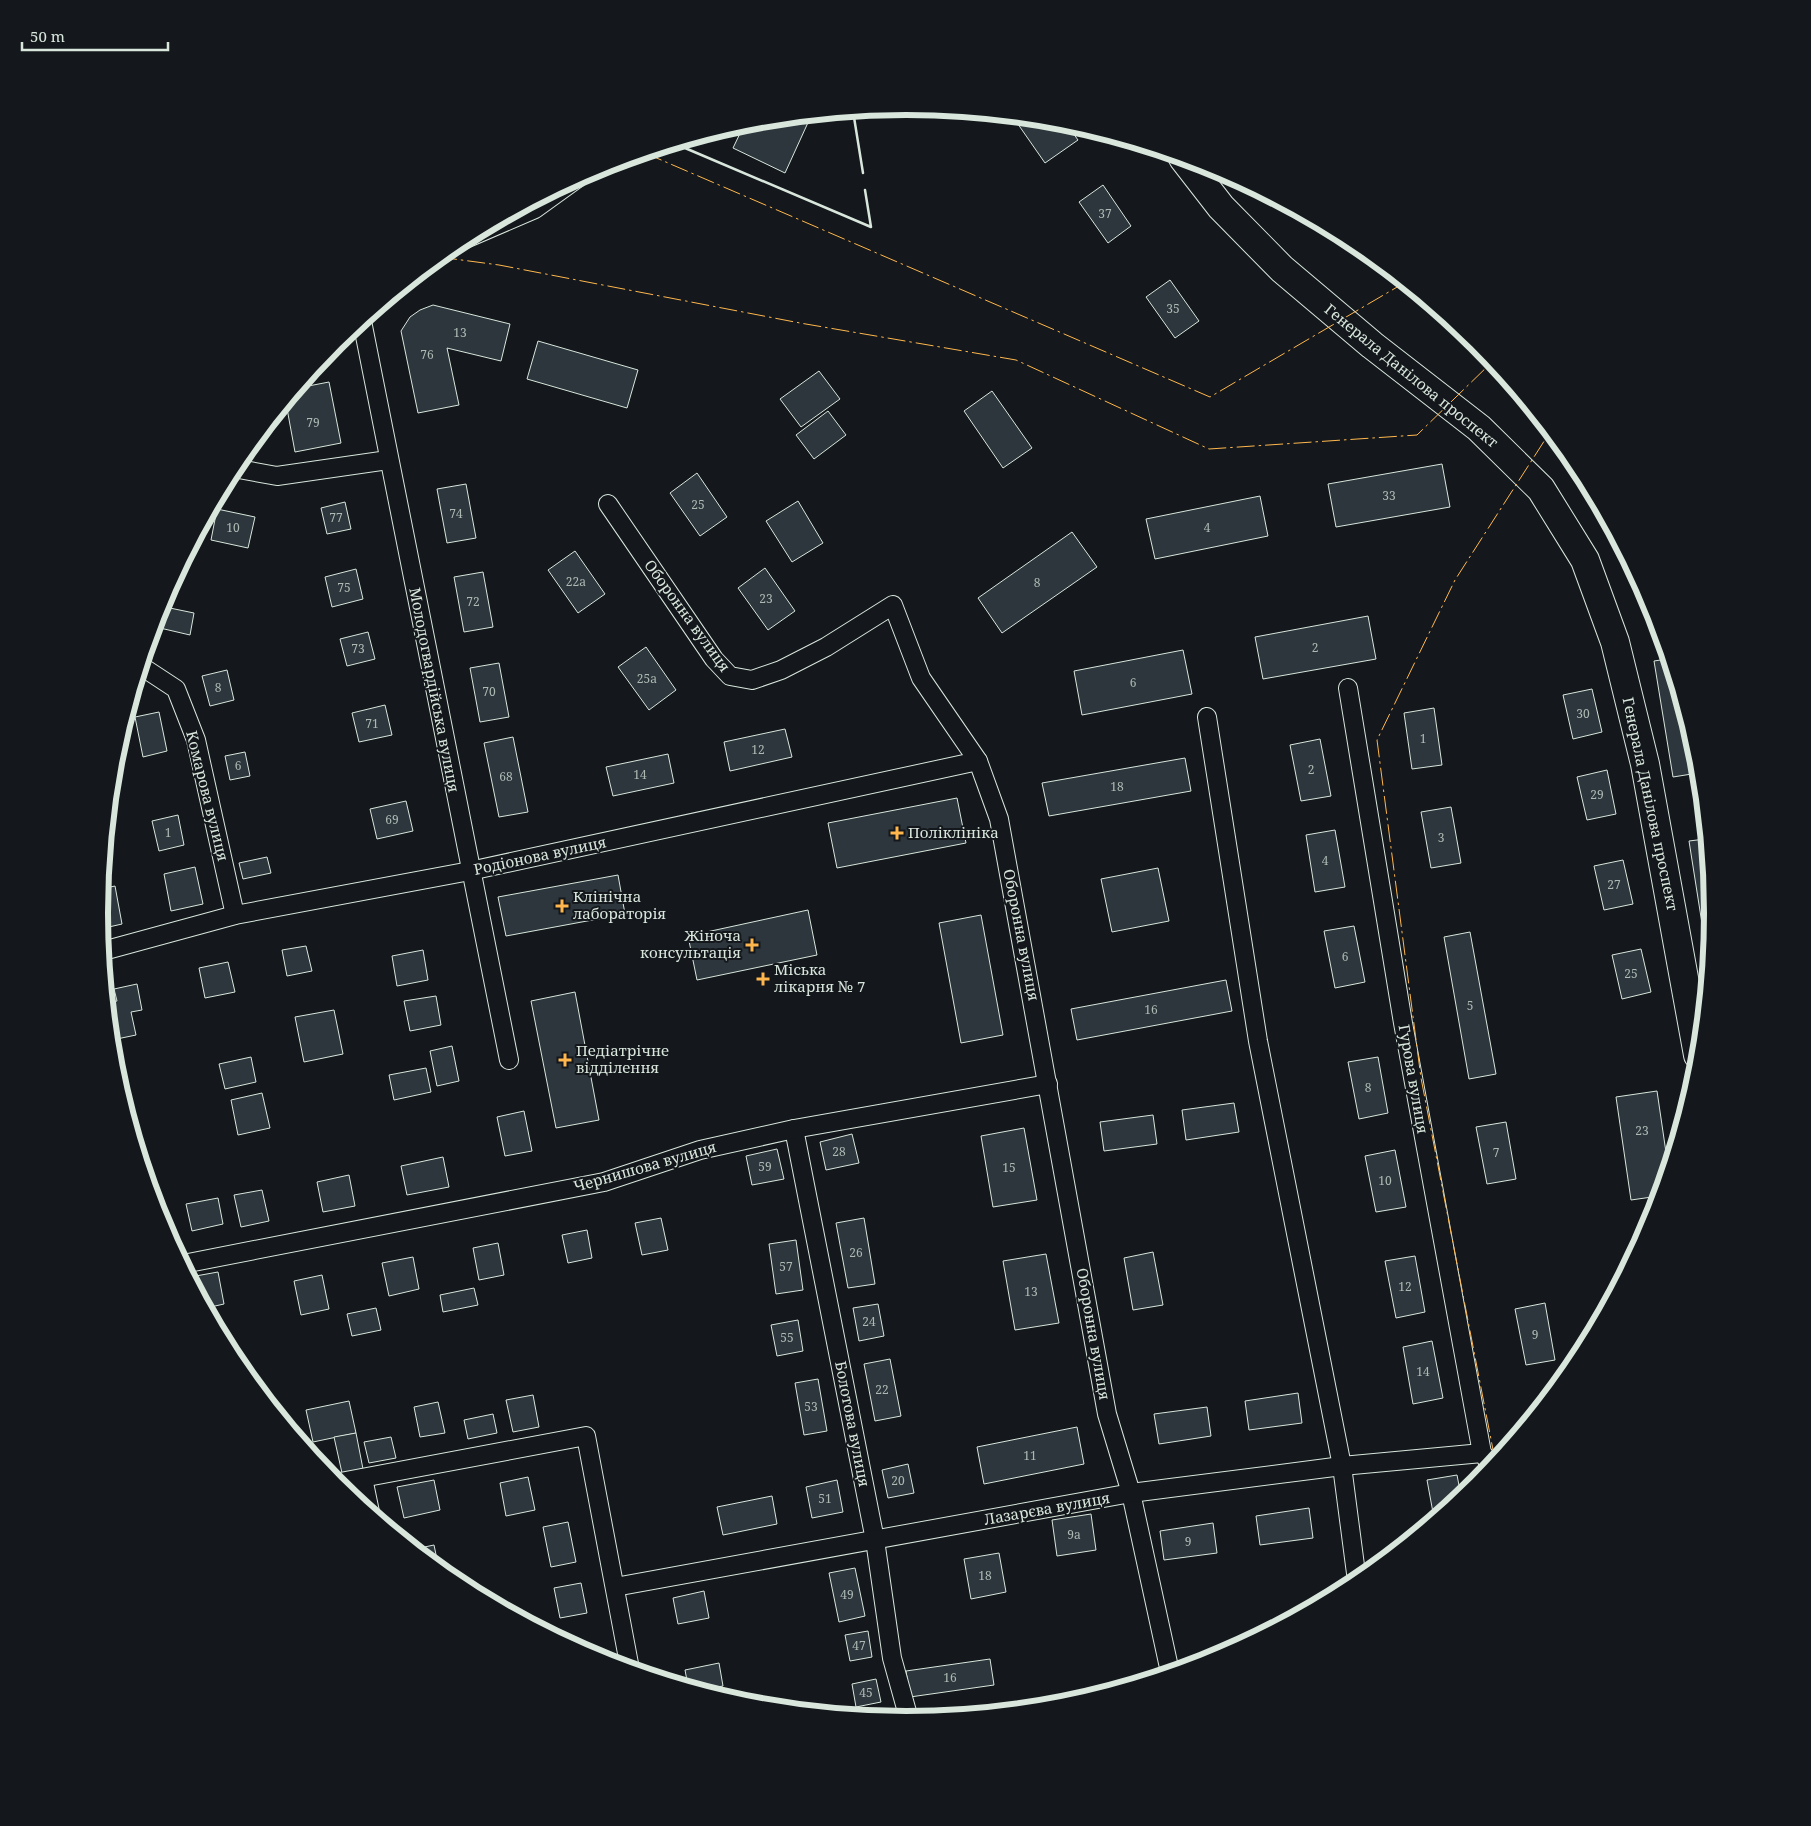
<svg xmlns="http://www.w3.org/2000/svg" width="1811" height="1826" font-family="'Noto Serif',serif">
<rect width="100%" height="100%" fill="#14181c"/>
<g fill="#2c363c" stroke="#d8e6dc">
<path d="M811,116L785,173L733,148L745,123L753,121L762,125L765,120Z"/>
<path d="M1013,117L1065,122L1078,140L1045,163Z"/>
<path d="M1103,185L1131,226L1108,243L1079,202Z"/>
<path d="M1170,280L1199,321L1175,338L1146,297Z"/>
<path d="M433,305L510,324L501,361L447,348L459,405L418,413L401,331L410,317L420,310Z"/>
<path d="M538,341L638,370L627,408L527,379Z"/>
<path d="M819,371L840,399L801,427L780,399Z"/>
<path d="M329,382L341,443L295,452L286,403L298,388Z"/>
<path d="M992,391L1032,448L1003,468L964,411Z"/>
<path d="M828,411L846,435L814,459L796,435Z"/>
<path d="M1442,464L1450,507L1336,527L1328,484Z"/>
<path d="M697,473L727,517L700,536L670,493Z"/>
<path d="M466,484L476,538L447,543L437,489Z"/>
<path d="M1260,496L1268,536L1155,559L1146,519Z"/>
<path d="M798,501L823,543L792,562L766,521Z"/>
<path d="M345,502L351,529L327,534L321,508Z"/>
<path d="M217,509L255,517L248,548L211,540Z"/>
<path d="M1072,532L1097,567L1002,633L978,598Z"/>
<path d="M575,551L605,594L578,613L548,570Z"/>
<path d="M765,568L795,611L768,630L738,588Z"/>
<path d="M356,569L363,599L332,607L325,577Z"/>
<path d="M483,572L493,627L464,632L454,577Z"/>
<path d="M165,607L194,613L190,635L160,628Z"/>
<path d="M1368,616L1376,659L1263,679L1255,637Z"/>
<path d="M368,632L375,659L347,666L340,639Z"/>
<path d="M646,647L676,690L649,710L618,667Z"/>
<path d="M1183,650L1192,694L1082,715L1074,671Z"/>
<path d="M1667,659L1697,756L1698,773L1673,777L1654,661Z"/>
<path d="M499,663L509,717L480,722L470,668Z"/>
<path d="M227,670L234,700L210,706L202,676Z"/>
<path d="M1592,689L1602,732L1573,739L1563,695Z"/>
<path d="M385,705L392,735L359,742L352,713Z"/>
<path d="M1434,708L1442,765L1412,769L1404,713Z"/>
<path d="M159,712L167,751L143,757L135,717Z"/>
<path d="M785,729L792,757L730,771L724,742Z"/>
<path d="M513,737L528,812L499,817L484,743Z"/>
<path d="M1320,739L1331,796L1301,801L1290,745Z"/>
<path d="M245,752L250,776L230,780L225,756Z"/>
<path d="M668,754L674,783L613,796L606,767Z"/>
<path d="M1185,758L1191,791L1049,816L1042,783Z"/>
<path d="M1607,770L1616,814L1587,820L1577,777Z"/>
<path d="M957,798L966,843L837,868L828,823Z"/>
<path d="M406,801L413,831L377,839L370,809Z"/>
<path d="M1451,807L1461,863L1431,868L1421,812Z"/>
<path d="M178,815L184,845L159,851L152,821Z"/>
<path d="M1335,830L1345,887L1315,892L1306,835Z"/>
<path d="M1705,839L1712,913L1709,948L1706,949L1689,841Z"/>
<path d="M267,857L271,873L243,879L239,863Z"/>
<path d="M1623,860L1633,904L1604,910L1594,866Z"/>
<path d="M195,867L203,904L171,911L164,874Z"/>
<path d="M1158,868L1169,921L1112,932L1101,879Z"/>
<path d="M618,875L625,914L506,936L498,897Z"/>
<path d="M115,886L122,924L100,929L99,913L101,889Z"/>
<path d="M808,910L817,955L697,980L688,936Z"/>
<path d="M981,915L1003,1035L961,1043L939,923Z"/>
<path d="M1354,926L1365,982L1335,988L1324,931Z"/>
<path d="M1470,932L1496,1074L1469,1079L1444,937Z"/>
<path d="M306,946L312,971L287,976L282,950Z"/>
<path d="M1641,949L1651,992L1622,999L1612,955Z"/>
<path d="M423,950L428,980L397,986L392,956Z"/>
<path d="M228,962L235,992L205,998L199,968Z"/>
<path d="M1226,980L1232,1011L1077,1040L1071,1009Z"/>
<path d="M137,984L142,1010L131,1012L136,1035L112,1040L108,1003L117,1001L114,989Z"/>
<path d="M575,992L599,1120L556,1128L531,1001Z"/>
<path d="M436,996L441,1025L410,1031L404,1001Z"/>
<path d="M334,1010L343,1054L304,1062L295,1017Z"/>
<path d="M452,1046L459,1081L437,1086L430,1051Z"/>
<path d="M251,1057L256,1082L225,1089L219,1064Z"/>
<path d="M1378,1057L1388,1113L1359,1119L1348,1062Z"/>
<path d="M426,1068L431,1092L394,1100L389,1075Z"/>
<path d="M1657,1091L1668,1166L1659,1196L1631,1200L1616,1097Z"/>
<path d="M262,1093L270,1128L238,1135L231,1100Z"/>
<path d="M1234,1103L1239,1132L1186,1140L1182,1110Z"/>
<path d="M524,1111L532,1151L505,1156L497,1117Z"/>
<path d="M1153,1115L1157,1144L1104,1151L1100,1122Z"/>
<path d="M1506,1122L1516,1179L1487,1184L1476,1127Z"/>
<path d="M1024,1128L1037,1200L993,1207L981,1136Z"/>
<path d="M852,1134L859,1163L826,1170L820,1142Z"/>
<path d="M777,1149L784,1179L752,1185L746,1156Z"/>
<path d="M1395,1150L1406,1207L1376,1212L1365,1156Z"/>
<path d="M443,1157L449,1187L407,1195L401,1166Z"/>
<path d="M349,1175L355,1206L323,1212L317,1182Z"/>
<path d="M262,1190L269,1221L241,1227L234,1195Z"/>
<path d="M218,1198L223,1224L192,1231L186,1204Z"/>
<path d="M162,1204L169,1237H168L160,1221L155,1206Z"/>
<path d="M661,1218L668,1250L642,1255L635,1223Z"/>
<path d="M864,1218L875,1284L848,1288L836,1223Z"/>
<path d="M587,1230L592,1258L568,1263L562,1235Z"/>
<path d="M796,1240L803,1290L776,1294L769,1244Z"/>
<path d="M498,1243L504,1275L479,1280L473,1248Z"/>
<path d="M1153,1252L1163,1305L1133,1310L1124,1258Z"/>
<path d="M1046,1254L1059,1323L1015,1330L1003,1261Z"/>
<path d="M1415,1256L1425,1312L1396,1318L1385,1261Z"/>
<path d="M413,1257L419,1289L389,1296L382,1263Z"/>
<path d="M218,1272L224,1304L206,1308L190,1277Z"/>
<path d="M322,1275L329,1309L301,1315L294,1281Z"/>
<path d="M474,1288L478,1305L443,1312L440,1295Z"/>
<path d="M1545,1303L1555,1360L1526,1365L1515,1309Z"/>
<path d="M878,1304L884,1336L859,1341L853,1308Z"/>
<path d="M376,1308L381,1330L352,1336L347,1314Z"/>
<path d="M798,1320L803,1351L777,1356L771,1325Z"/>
<path d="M1432,1341L1443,1398L1413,1404L1403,1347Z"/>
<path d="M890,1359L901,1416L875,1421L864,1364Z"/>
<path d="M818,1379L827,1431L804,1435L795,1383Z"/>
<path d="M1298,1393L1302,1423L1249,1430L1245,1401Z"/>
<path d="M533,1395L539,1427L513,1432L506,1400Z"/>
<path d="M349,1401L356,1433L313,1442L306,1410Z"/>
<path d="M438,1402L445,1433L420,1437L414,1407Z"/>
<path d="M1207,1407L1211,1436L1159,1444L1154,1414Z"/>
<path d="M493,1414L497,1433L468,1439L464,1420Z"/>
<path d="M1077,1427L1084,1464L984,1484L977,1447Z"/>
<path d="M356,1433L363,1469L342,1473L334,1437Z"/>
<path d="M391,1437L396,1458L369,1463L364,1442Z"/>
<path d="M908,1464L914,1493L888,1498L882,1470Z"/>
<path d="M1457,1475L1461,1496L1434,1518L1427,1480Z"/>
<path d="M528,1477L535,1510L506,1516L500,1483Z"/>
<path d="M434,1480L440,1510L404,1518L397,1487Z"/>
<path d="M837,1480L843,1512L812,1518L806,1487Z"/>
<path d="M772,1496L777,1524L723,1535L717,1507Z"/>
<path d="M1309,1508L1313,1538L1260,1545L1256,1516Z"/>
<path d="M1091,1514L1096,1550L1057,1556L1052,1520Z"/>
<path d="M568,1522L576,1562L551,1567L543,1527Z"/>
<path d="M1213,1523L1217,1553L1164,1560L1160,1531Z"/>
<path d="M434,1545L439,1569L415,1549Z"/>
<path d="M999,1553L1006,1592L971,1599L964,1559Z"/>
<path d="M855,1568L865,1616L839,1622L829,1573Z"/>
<path d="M581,1583L587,1613L560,1618L554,1588Z"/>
<path d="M704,1591L709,1618L678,1624L673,1598Z"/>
<path d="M868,1631L872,1657L850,1661L845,1635Z"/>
<path d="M990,1659L994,1685L910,1697L906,1671Z"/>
<path d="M719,1663L723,1686L702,1690L688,1686L685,1670Z"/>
<path d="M876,1679L881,1702L856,1707L852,1684Z"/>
<path d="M734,1693L735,1700L720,1696Z"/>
</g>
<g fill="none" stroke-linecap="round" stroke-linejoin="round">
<g stroke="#d8e6dc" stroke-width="20">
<g id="street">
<path d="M456,243L535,209L578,178"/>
<path d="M362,321L509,1060"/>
<path d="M233,468L277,476L388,460"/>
<path d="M608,504L714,659L730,676L752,680L781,670L826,647L893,605L921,678L978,761L999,819L1107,1414L1131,1493L1170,1672"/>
<path d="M141,666L176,689L196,740L235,915"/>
<path d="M1348,688L1403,1023L1482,1453L1487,1459L1489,1468"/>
<path d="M1207,717L1258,1041L1342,1466L1357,1581"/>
<path d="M103,951L235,915L470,871L978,761"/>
<path d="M794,1129L875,1540L892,1658L909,1719"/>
<path d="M183,1264L604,1182L700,1150L794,1129L1048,1084"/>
<path d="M363,1478L370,1512"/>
<path d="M335,1483L586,1436L630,1669"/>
<path d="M615,1587L1131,1493L1342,1466L1482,1453"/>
</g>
</g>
<g stroke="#d8e6dc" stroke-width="30">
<path id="primary" d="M1183,158L1221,207L1282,269L1372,345L1479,428L1541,489L1585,560L1615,642L1645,764L1698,1055"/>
</g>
<use href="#street" stroke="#14181c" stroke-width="18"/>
<use href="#primary" stroke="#14181c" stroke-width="28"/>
<g stroke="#d8e6dc" stroke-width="2.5">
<path d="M853,111L863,173"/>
<path d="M700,136L685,148L871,227L865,190"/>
</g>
<g stroke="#ffb74d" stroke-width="1" stroke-dasharray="18 4 2.5 4" stroke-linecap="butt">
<path d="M645,153L1210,397L1404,283"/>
<path d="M439,257L499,265L800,323L1016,360L1209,449L1417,435L1492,362"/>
<path d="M1495,1460L1421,1078L1377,740L1455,580L1550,432"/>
</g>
</g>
<g fill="#ffb74d" stroke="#14181c" stroke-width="2">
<path d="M894.5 825.5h5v5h5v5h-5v5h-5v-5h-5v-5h5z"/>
<path d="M559.5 898.5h5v5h5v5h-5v5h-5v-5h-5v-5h5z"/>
<path d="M749.5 937.5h5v5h5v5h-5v5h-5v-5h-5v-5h5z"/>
<path d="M760.5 971.5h5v5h5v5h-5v5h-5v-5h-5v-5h5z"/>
<path d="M562.5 1052.5h5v5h5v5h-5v5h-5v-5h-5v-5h5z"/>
</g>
<g text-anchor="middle" stroke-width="4" stroke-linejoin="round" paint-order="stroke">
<g font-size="12" fill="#adbab4">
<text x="1105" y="218">37</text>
<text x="1173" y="313">35</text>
<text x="460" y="337">13</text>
<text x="427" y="359">76</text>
<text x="313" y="427">79</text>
<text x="1389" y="500">33</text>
<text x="698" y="509">25</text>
<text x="456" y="518">74</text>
<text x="336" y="522">77</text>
<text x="233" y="532">10</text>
<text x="1207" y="532">4</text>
<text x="576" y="586">22а</text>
<text x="1037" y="587">8</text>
<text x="344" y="592">75</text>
<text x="766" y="603">23</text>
<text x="473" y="606">72</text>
<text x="1315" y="652">2</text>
<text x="358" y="653">73</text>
<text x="647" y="683">25а</text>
<text x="1133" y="687">6</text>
<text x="218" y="692">8</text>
<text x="489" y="696">70</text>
<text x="1583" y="718">30</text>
<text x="372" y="728">71</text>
<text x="1423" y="743">1</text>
<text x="758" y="754">12</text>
<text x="238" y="770">6</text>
<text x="1311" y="774">2</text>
<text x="640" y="779">14</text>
<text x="506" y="781">68</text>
<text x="1117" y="791">18</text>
<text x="1597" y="799">29</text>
<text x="392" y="824">69</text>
<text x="168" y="837">1</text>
<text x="1441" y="842">3</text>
<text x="1325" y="865">4</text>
<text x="1614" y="889">27</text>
<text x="1345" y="961">6</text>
<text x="1631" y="978">25</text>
<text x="1470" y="1010">5</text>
<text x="1151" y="1014">16</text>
<text x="1368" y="1092">8</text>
<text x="1642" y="1135">23</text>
<text x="839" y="1156">28</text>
<text x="1496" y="1157">7</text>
<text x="765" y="1171">59</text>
<text x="1009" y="1172">15</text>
<text x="1385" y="1185">10</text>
<text x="856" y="1257">26</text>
<text x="786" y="1271">57</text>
<text x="1405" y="1291">12</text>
<text x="1031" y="1296">13</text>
<text x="869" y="1326">24</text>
<text x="1535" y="1339">9</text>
<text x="787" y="1342">55</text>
<text x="1423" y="1376">14</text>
<text x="882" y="1394">22</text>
<text x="811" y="1411">53</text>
<text x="1030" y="1460">11</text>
<text x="898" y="1485">20</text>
<text x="825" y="1503">51</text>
<text x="1074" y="1539">9а</text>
<text x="1188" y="1546">9</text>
<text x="985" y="1580">18</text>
<text x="847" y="1599">49</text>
<text x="859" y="1650">47</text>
<text x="950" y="1682">16</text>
<text x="866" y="1697">45</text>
</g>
<g font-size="15" fill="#d8e6dc" stroke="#14181c">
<text transform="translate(1411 376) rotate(39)" y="5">Генерала Данілова проспект</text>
<text transform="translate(687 616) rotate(54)" y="5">Оборонна вулиця</text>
<text transform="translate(434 690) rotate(79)" y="5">Молодогвардійська вулиця</text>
<text transform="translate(207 796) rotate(76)" y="5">Комарова вулиця</text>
<text transform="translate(1650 804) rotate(78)" y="5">Генерала Данілова проспект</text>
<text transform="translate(540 856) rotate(-12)" y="5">Родіонова вулиця</text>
<text transform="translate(1021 935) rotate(79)" y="5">Оборонна вулиця</text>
<text transform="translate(1413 1079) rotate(80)" y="5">Гурова вулиця</text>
<text transform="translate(645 1167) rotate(-16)" y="5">Чернишова вулиця</text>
<text transform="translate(1093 1334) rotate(80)" y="5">Оборонна вулиця</text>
<text transform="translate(852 1424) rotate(79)" y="5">Болотова вулиця</text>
<text transform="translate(1047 1509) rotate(-10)" y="5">Лазарєва вулиця</text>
</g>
<g font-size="15" fill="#d8e6dc" stroke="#14181c" text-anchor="start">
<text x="908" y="838">Поліклініка</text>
<text x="573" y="902">Клінічна<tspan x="573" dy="17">лабораторія</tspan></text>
<text x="741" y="941" text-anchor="end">Жіноча<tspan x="741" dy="17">консультація</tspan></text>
<text x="774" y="975">Міська<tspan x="774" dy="17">лікарня № 7</tspan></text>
<text x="576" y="1056">Педіатрічне<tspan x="576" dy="17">відділення</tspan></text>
</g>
</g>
<path d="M0 0H1811V1826H0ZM108 913a798 798 0 1 1 1596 0a798 798 0 1 1-1596 0Z" fill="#14181c" fill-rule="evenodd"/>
<path fill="none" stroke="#d8e6dc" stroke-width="6" d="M108 913a798 798 0 1 1 1596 0a798 798 0 1 1-1596 0Z"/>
<path d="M22 42v8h146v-8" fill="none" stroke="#d8e6dc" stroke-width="2.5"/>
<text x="30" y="42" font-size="15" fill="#d8e6dc" stroke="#14181c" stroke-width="4" paint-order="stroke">50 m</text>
</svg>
